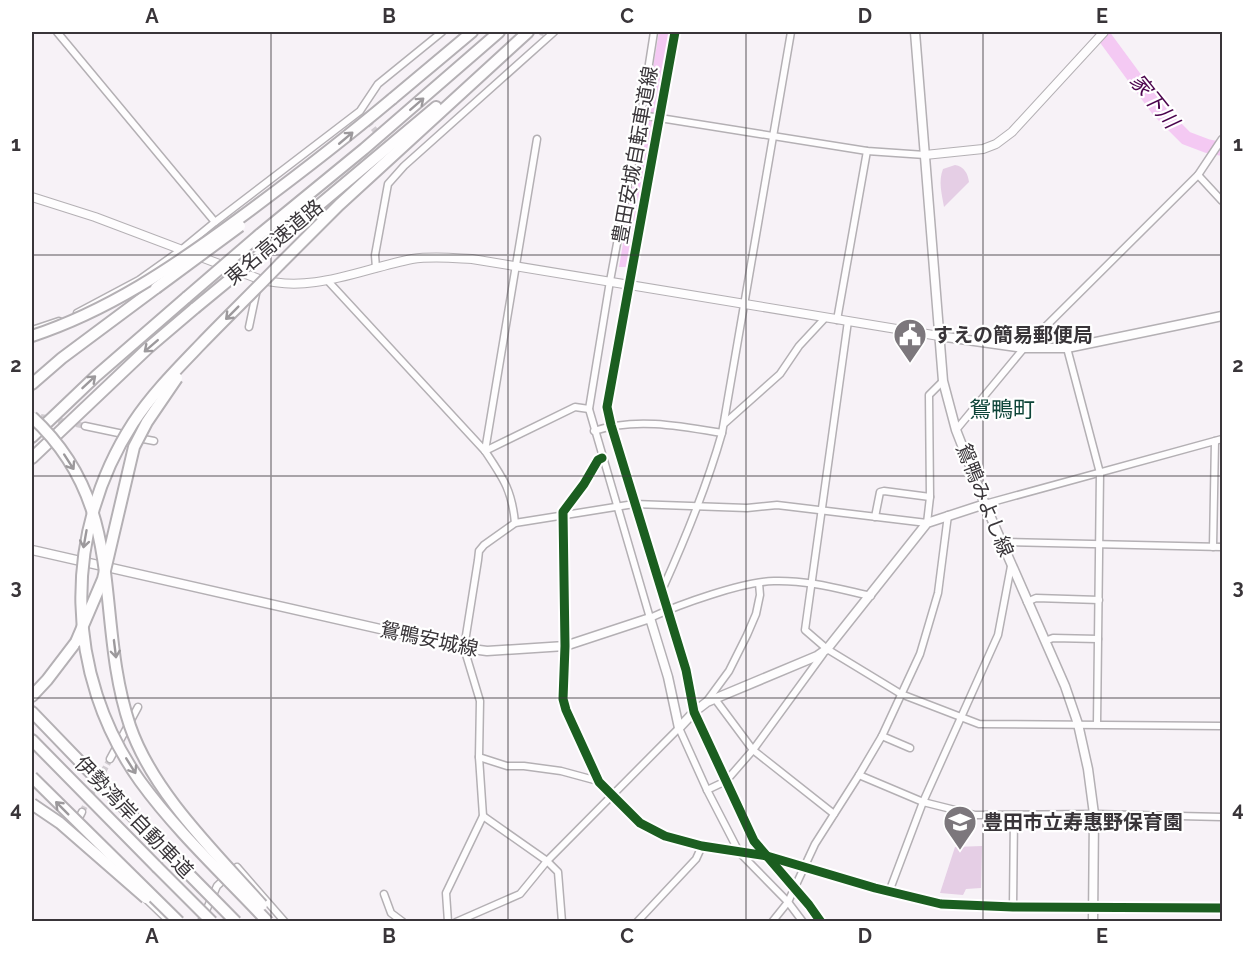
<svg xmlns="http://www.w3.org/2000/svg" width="1254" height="953" font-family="Raleway,'Noto Sans JP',sans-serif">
<rect width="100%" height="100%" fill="#f7f2f7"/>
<g fill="#e5cee5">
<path d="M955,165C964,166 968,174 969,182L944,207C942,194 938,182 943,169Z"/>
<path d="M982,846L981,888L966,889L963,895L940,893L955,847Z"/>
</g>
<path fill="#f4c9f3" d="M659,32H671L629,267H619Z"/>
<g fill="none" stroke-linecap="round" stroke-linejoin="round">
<path stroke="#f4c9f3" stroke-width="14" d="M1101,32L1159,111L1186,138L1207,146L1222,149"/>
<g stroke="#d1ccd1" stroke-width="6" stroke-dasharray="6 3" stroke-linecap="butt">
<path d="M540,32L544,33"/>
<path d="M362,114L390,149"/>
<path d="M32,415L85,426"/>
<path d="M82,812L110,759"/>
</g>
<g stroke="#b4b0b4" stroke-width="9">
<g id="minor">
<path d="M57,32L215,222"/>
<path d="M654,32L641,115L610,281L589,409L650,618C680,604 742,582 774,581C808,580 839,589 871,596"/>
<path d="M641,115L867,151L925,155"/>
<path d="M1198,175L1222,201"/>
<path d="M376,268L375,255L388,184L404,166L554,32"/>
<path d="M328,281L485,451C503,478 512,490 515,523"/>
<path d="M629,285L607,407L611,425L686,670L694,712L754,841L809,905L821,922"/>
<path d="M77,313L139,280L181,250L215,222L360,111L378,84L442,32"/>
<path d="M837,320L867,151"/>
<path d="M848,321L805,630L827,649L901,694L979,724L1222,726"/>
<path d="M249,327L257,289"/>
<path d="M32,330L59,321"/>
<path d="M1067,348L1100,473L1097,724"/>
<path d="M725,423L780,374L799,346L825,318"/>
<path d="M85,426L128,435"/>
<path d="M956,430L1024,348L1198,175L1222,139"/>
<path d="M594,431C635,417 681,426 722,433"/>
<path d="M138,438L154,441"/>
<path d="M485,451L537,139"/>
<path d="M485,451L575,407L589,409"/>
<path d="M602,458L598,460L584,484L563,512L565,646L563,699L566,710L599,782L611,795"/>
<path d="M985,504L1222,439"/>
<path d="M875,517L880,492L884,491L930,497"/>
<path d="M1002,542L1222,547"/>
<path d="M1213,547L1215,441"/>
<path d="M663,588C686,537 707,486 722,433L791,32"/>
<path d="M1027,602L1036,598L1099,600"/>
<path d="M1045,641L1053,638L1098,639"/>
<path d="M715,699L753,750L834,814"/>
<path d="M707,701L729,671L747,635L756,614L760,595L759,583"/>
<path d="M882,736L910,748"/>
<path d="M479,757L507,766H524L561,771L598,781"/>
<path d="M110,759L138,707"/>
<path d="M859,775L923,802L975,815L1094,814L1222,817"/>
<path d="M707,790L726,781L753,750L823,654"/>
<path d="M483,816L547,861L558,872L562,922"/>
<path d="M73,830L82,812"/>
<path d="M889,892L923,802L998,635L1011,566"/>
<path d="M384,894L391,913L403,922"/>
<path d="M144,897L170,922"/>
<path d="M1013,907L1014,815"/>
<path d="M201,922L217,886L237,867L285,922"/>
<path d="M448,922L446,893L483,816L479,757L480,701L464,648L478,560L479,551L484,545L515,523L634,504L747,508L777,505L927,523L930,497L929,395L943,381"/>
<path d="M456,922L520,894L547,861L679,728L707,790L739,852L788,902L803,922"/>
<path d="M637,922L696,859L702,846"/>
<path d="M772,922L788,902L815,844L859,775L882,736L920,654L938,593L948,515"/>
</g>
</g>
<g stroke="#b4b0b4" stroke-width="10">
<g id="tertiary">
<path d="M925,155L983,149L996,144L1012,132L1104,32"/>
<path d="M32,197L95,217L259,279C312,294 361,269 412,259C433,256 452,258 472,259L939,336"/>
<path d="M611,795L640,823L665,836L702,846L767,856L875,888L941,904L1013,907L1222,908"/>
</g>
</g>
<g stroke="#b4b0b4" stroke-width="11">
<g id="secondary">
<path d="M915,32L943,381L956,430L985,504L1065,686L1078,724L1088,769L1094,814L1093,922"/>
<path d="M939,336L1024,348H1067L1222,316"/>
<path d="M32,550L464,648L487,651L565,646L650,618L668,677L679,728L694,712L707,702L817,656L827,649L927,523L985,504"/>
</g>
</g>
<g stroke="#b4b0b4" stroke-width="14">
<g id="motorway">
<path d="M392,99L472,32"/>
<path d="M259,235L364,149L499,32"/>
<path d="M269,247L436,107"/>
<path d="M280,264L339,205L528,32"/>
<path d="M32,384L62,358L156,288"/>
<path d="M32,437L96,376L187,297"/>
<path d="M32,458L148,348L195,308"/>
<path d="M32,696L47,680L76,642"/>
<path d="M32,712L169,854"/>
<path d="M32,740L157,867"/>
</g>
</g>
<use href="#minor" stroke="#fefdfe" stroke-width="6"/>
<use href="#tertiary" stroke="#fefdfe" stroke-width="8"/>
<use href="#secondary" stroke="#fefdfe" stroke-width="8"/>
<use href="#motorway" stroke="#fefdfe" stroke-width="10"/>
<g stroke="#b4b0b4" stroke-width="14" stroke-linecap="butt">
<g id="motorway-bridge">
<path d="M156,288L240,226"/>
<path d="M187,297L259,235"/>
<path d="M195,308L269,247"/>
<path d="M32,336C108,311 173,267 237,220C290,181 342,141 392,99"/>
<path d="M32,417C130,507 93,616 130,726C153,793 216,853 262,905"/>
<path d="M76,642L103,579L134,447L147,422L177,378"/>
<path d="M32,777L179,922"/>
<path d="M32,804L60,823L146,898"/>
<path d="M169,854L236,922"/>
<path d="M157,867L212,922"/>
<path d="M268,922C225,876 177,832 140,781C64,674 62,533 133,423C152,394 177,369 201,344C227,317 254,291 280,264"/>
</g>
</g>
<use href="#motorway-bridge" stroke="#fefdfe" stroke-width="10"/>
<g stroke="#fff" stroke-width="13">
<g id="cycleway">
<path d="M675,32L607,407L611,425L686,670L694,712L754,841L809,905L821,922"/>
<path d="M602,458L598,460L584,484L563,512L565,646L563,699L566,710L599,782L640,823L665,836L702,846L767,856L875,888L941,904L1013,907L1222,908"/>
</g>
</g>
<use href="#cycleway" stroke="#1b5e20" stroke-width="9"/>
</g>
<defs><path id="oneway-shaft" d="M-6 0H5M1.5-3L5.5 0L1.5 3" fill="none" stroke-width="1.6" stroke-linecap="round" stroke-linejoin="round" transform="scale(1.5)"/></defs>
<g stroke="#9c999c">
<use href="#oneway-shaft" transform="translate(417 104) rotate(-41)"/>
<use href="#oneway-shaft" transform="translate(346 138) rotate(-40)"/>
<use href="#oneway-shaft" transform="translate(232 313) rotate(135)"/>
<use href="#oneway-shaft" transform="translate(151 346) rotate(139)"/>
<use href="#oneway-shaft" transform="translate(89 382) rotate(-43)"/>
<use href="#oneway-shaft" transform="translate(69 462) rotate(57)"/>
<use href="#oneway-shaft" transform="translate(85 539) rotate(100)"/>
<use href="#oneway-shaft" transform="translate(115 649) rotate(83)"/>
<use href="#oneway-shaft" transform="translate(131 766) rotate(58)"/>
<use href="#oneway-shaft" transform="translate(62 808) rotate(-135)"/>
</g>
<path fill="none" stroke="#393539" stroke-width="1.5" stroke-opacity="0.55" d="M271,32V922M508,32V922M746,32V922M983,32V922M32,255H1222M32,476H1222M32,698H1222"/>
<defs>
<g id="civic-pin" transform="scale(1.725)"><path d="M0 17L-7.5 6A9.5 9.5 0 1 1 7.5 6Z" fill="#7c777c" stroke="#fff"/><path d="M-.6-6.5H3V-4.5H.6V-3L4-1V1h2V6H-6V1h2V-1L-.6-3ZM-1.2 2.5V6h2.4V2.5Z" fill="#fff"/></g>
<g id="school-pin" transform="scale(1.725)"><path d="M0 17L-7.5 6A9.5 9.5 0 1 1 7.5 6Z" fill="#7c777c" stroke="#fff"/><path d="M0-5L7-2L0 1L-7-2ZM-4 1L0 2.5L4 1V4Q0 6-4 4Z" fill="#fff"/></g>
</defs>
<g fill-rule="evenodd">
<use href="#civic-pin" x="910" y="335"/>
<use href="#school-pin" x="960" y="822"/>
</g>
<g text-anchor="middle" stroke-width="4.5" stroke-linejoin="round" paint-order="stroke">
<g font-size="20" fill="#393539" stroke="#fff">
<text transform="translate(635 155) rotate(-80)" y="7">豊田安城自転車道線</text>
<text transform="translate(274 242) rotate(-40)" y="7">東名高速道路</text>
<text transform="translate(985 500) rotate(68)" y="7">鴛鴨みよし線</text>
<text transform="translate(429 639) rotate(12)" y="7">鴛鴨安城線</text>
<text transform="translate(134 817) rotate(46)" y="7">伊勢湾岸自動車道</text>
</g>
<g font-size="20" font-weight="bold" fill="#393539" stroke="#fff" text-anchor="start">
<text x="933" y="342">すえの簡易郵便局</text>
<text x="983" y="829">豊田市立寿惠野保育園</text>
</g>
<g font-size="21" font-style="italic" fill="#4b044d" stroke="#fff">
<text transform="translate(1154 101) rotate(51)" y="7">家下川</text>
</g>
<g font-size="22" fill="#0e4539" stroke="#fff">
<text x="1002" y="417">鴛鴨町</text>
</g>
</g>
<rect width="1254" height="953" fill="none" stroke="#ffffff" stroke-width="66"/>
<rect x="33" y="33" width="1188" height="887" fill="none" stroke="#393539" stroke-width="2"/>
<g font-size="20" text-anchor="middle" font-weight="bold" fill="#393539">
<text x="152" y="23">A</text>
<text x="389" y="23">B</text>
<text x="627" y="23">C</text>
<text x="865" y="23">D</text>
<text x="1102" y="23">E</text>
<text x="16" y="151">1</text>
<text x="1238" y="151">1</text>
<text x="16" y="372">2</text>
<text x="1238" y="372">2</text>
<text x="16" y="594">3</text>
<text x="1238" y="594">3</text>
<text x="16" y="816">4</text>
<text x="1238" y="816">4</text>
<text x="152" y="943">A</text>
<text x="389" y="943">B</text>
<text x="627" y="943">C</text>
<text x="865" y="943">D</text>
<text x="1102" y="943">E</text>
</g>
</svg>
